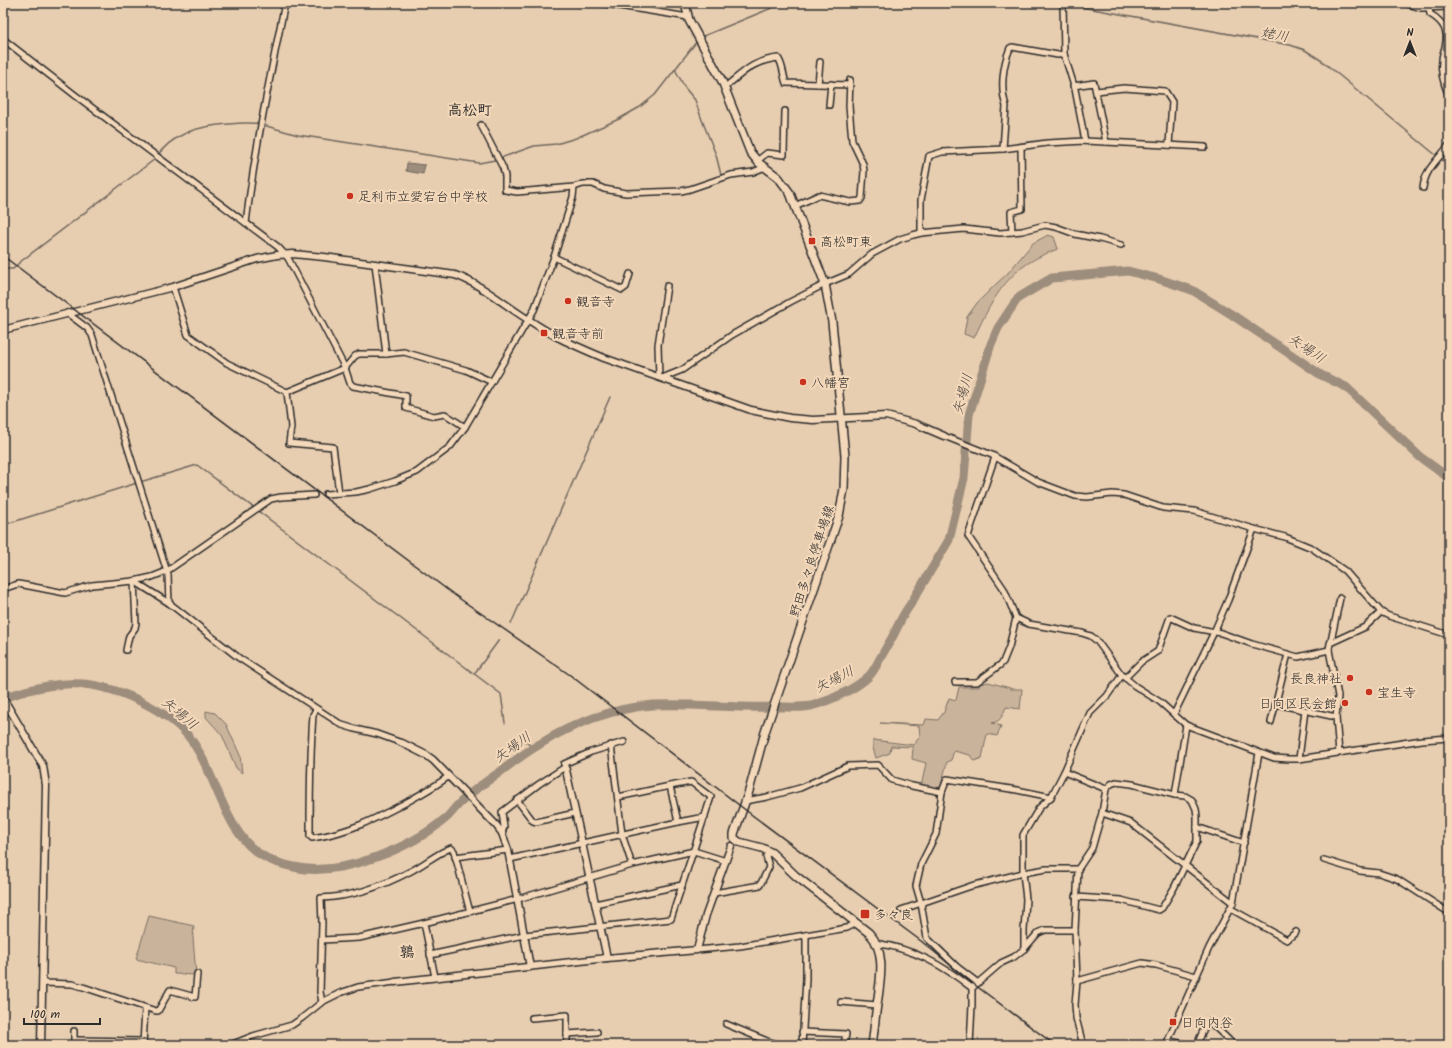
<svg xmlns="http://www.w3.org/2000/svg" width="1452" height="1048" font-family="Kalam,'Klee One',sans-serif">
<rect width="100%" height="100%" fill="#e8ceb1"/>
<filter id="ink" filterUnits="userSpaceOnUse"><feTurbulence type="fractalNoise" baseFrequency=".025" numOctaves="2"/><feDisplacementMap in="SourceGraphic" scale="8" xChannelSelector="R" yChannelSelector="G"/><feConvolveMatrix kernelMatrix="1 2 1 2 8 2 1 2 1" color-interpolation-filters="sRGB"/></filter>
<g filter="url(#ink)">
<g fill="#c9b39b" stroke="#7a6f63">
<path d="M1048,235L1054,237L1058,249C1010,265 994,295 974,338L964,334L967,317L977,303L996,284L1007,274L1033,243Z"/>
<path d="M988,682L1010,688L1011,689H1022L1020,709L1006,707C1003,714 1001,722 992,723L1001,726L997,736L987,734L982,758L974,761L970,755L954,751L951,760L947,762L941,786L937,789L921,787L926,763L912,759L913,747L891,746L890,753L876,758L873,748V740L914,745L920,736L919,726L880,723L924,725L926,719L938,720L944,712L949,698L956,700L959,687H979V684Z"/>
<path d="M206,711L215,713L226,724L240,755L242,773L236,768L222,735L206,717Z"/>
<path d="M149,916L194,926L193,938L196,975L174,974V968L136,959Z"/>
</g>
<path fill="#9d8d7c" stroke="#6f665c" d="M407,163L425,165L423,174L406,171Z"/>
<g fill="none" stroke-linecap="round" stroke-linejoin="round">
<g stroke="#6f665c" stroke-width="1.5">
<path d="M798,3L847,5L859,3"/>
<path d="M1065,4L1290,45L1305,50L1322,61L1437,156"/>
<path d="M701,37L784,3"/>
<path d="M675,69L685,88L695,100L702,120L716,155L721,175"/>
<path d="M263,125L298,135L479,163L495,160L534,146L556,144L576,138L619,119L640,107L655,95L697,41"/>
<path d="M1440,158L1449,166"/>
<path d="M3,269H13L20,262L155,159C172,133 199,126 228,124C239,123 249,122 260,124"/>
<path d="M140,482L197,465L501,694L505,723"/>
<path d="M3,525L137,483"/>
<path d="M511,624L610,397"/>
<path d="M474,674L499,640"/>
<path d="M514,737L517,740L525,741L533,748"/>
</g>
<path stroke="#9d8d7c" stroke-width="9" d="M3,698C28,689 57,682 83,684C119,687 172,712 192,741C217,775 225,835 263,856C272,862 284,865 294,867C340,878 411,848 446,818C451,814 455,807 461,802C472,791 486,782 500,772C513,762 526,752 540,744C573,723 614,708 653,705C695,703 737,709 779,707C789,707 800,708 811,706C829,701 856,689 869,676C874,671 877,664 881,657C885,649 890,642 894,634C899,624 903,614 910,605L949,540L964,478L969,415L991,344L998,328L1018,298L1052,278L1128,271L1159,279L1192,290L1231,314L1321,375L1346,387L1420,457L1449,478"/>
<g stroke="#2b2b2b" stroke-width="8">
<g id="minor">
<path d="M600,3L688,17"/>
<path d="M1063,3L1064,54L1075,89L1085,141"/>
<path d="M1405,3L1421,8L1449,7"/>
<path d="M1429,9L1430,14C1444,22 1449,32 1445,47C1444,52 1442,55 1442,60C1440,72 1444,85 1449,96"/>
<path d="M3,39L75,95L278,247L288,258L345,368L350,383L353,386L406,396V408L434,416L445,414L465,427"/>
<path d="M818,84L820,62"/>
<path d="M1073,86L1094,83L1106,142"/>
<path d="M725,87C744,72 752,61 778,58C783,64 783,75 786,83L850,85"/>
<path d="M1096,91L1124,88L1165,91L1172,102L1169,145"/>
<path d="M829,105L831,84"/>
<path d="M481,125L503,168L505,176V190L517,192L574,187L583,184H593L604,189L626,193L681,191L690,189L731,175L753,172L765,167"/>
<path d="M1003,149L1006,106C1000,88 1003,65 1010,48L1012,47L1058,55L1064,54"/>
<path d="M757,161L767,153L784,155L785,111"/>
<path d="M1423,188C1425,169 1438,160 1449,145"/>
<path d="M795,206L819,195L850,202L860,201L862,198L864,171L863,164L852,141L849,106L850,80"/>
<path d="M246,223C255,149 270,76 285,3"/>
<path d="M1012,232L1011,212L1022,209L1021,147"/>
<path d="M921,233V200L929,156L942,152L1003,149L1047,143L1085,141L1205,147"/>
<path d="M554,257L622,290L626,287L630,274"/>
<path d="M375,264L386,354"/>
<path d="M173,287L188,335L227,363L287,392"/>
<path d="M67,313L87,328L92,335L168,575L169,603"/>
<path d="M659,377L658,345L667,286"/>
<path d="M662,378L682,370L732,335L790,302L825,284L849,274L872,254L900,239L913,235L921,233L964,229L1000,233L1012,232L1022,231L1045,225L1056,227L1075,234L1100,239L1121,245"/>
<path d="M944,436L992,455L1038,482L1075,496L1087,497L1112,494L1124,495L1163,508L1194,511L1254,529L1285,537L1312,548L1345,571L1381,612L1389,616L1449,635"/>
<path d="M995,457L968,536L1004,589L1016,618L1029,624L1082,633L1091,636L1097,641L1122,675L1135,686L1160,702L1186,725L1274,758L1289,759H1299L1422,740L1449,738"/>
<path d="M339,493L333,447L289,443L291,427L287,392L345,368L355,356L359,354H386L404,352L466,370L492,382"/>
<path d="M326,494L356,492L370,489L395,481L417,472L450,447L465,427L534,310L554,257L573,197L574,187"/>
<path d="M134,581L169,603L239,658L342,725L355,729L377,734L402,743"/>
<path d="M3,589L18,584L24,585L65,593L92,585L134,581L152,577L167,571L271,499L281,497L314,495"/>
<path d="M1331,641L1340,598"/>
<path d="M126,650L129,636L135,628L136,623L134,581"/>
<path d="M1125,678L1141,662L1158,651L1170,617L1194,628L1221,633L1252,644L1298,657L1329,650"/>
<path d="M955,682H977L1000,665L1003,662L1009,647L1016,618"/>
<path d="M1276,704L1336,717"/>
<path d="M316,709L313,715C310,756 310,796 310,836L312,838C348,833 375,819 407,802C421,794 436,786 449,776"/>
<path d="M1174,714L1214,632L1228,600L1254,529"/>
<path d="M1271,722L1288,654"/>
<path d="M611,745L622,834L632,865"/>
<path d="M1339,753L1336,717L1338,696L1329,650L1330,643L1365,627L1381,612"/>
<path d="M1299,759L1305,710"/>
<path d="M566,769L564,764L591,752L624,742"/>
<path d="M1064,772L1106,789L1102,813L1092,848L1078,869L1075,930L1077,981L1075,1005L1076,1018L1083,1045"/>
<path d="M1175,795L1186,725"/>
<path d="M517,800L533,821L536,822L575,813"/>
<path d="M745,801L767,797L800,788L848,766L878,765L892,780L912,786L942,792"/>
<path d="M1102,813L1131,823L1233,903"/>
<path d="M678,822L705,817"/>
<path d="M1197,827L1244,843"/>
<path d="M502,833L504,827L502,812L539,784L565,767"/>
<path d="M455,857L508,850"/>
<path d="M510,859L678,822L670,786L618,797"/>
<path d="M1324,860L1360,871L1379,873L1397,879L1445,910L1449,912"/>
<path d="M714,893L760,885L769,867L766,856L769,851"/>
<path d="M1076,897L1121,900L1159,910L1162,908L1174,888L1197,841V816L1196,809L1192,800L1185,796L1175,795L1132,784L1116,782L1111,784L1106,789"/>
<path d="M595,904L682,885"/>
<path d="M1231,909L1287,940L1296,932"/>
<path d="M901,910L971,886L1023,873L1046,869H1078"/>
<path d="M424,923L435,977"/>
<path d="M322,940L359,938L424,923L518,899L632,865L694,851L726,861"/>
<path d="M875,943C914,949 941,964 972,988"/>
<path d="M1024,949V931L1026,899L1023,873V835L1039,808L1051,797L1064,772L1090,713L1107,696L1122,675"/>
<path d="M697,950L740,946L847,928L856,923"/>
<path d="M430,955L524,935L671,919L711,797L691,782L670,786"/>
<path d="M1077,981L1142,963L1156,965L1196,976"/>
<path d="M43,983L72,984L83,987L156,1011H158L170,990L195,997L197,974"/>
<path d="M978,983L957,967L927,938L921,903L916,886L921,864L936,834L942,792L947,779L1017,790L1051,797"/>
<path d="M322,1002L320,992L322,923L321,898C352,897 383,886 411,871C425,864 437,853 451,848L454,851L470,912"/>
<path d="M841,1002L877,1005"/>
<path d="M532,1018L567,1015V1045"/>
<path d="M726,1024L767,1041L781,1045"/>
<path d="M74,1031V1045"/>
<path d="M802,1032L846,1034L844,1045"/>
<path d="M567,1034L597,1032"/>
<path d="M74,1040L143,1041"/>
<path d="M1168,1041L1191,1045"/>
<path d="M1199,1044V1040L1206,1024L1210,1022L1234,1045"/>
<path d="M143,1045L145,1008"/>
<path d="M230,1045L253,1036L292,1025L302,1018L322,1002L340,993L358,987L395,982"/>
<path d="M802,1045L806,979V935"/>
<path d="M970,1045L972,1005V988L1001,963L1014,957L1024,949L1038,933L1045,930H1075"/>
<path d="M1166,1045L1209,948L1233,903L1259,753"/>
</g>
</g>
<g stroke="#2b2b2b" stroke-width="9">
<g id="tertiary">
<path d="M3,330L173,287L257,259L277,255L293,254L324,257L455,275C483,285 504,305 529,320C552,336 578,347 604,358L751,410L765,413L790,418L813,420L886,416L916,424L944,436"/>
<path d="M3,698L43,766L46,785L41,1045"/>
<path d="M402,743L426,755L433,760L496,825L502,833L508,850L530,967"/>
<path d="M566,770L607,958"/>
<path d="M395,982L607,958L697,950L706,915L731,846"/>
</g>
</g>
<g stroke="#2b2b2b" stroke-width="10">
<path id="secondary" d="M685,3L689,20L722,81L750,152L759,163L778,177L790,193L825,284L832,322L845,456L844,489L839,516L765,732L749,791L734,834V838L739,842L762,848L772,853L796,876L869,933C887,951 880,982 877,1005C875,1018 874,1032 872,1045"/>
</g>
<use href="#minor" stroke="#f4d8ba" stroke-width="5"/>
<use href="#tertiary" stroke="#f4d8ba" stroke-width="6"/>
<use href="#secondary" stroke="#f4d8ba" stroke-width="7"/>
<path stroke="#2b2b2b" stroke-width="1.5" d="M3,256L453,594L570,675L752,815L921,941L975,985L1055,1045"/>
</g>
</g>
<g fill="#c8321e" stroke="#f4d8ba" stroke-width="1.5">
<circle cx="350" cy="196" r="4"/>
<rect x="808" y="237" width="8" height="8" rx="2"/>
<circle cx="568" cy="301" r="4"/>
<rect x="540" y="329" width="8" height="8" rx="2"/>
<circle cx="803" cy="382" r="4"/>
<circle cx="1350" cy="678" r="4"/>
<circle cx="1369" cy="692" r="4"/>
<circle cx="1345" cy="703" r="4"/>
<rect x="860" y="909" width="10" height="10" rx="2"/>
<rect x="1169" y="1018" width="8" height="8" rx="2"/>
</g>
<g text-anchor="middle" stroke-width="4" stroke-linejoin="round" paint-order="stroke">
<g font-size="13" fill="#2b2b2b" stroke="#f4d8ba" text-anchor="start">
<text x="358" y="201">足利市立愛宕台中学校</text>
<text x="820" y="246">高松町東</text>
<text x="576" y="306">観音寺</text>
<text x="552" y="338">観音寺前</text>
<text x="811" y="387">八幡宮</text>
<text x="1342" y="683" text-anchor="end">長良神社</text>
<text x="1377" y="697">宝生寺</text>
<text x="1337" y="708" text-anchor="end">日向区民会館</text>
<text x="874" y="919">多々良</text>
<text x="1181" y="1027">日向内谷</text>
</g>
<g font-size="13" fill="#2b2b2b" stroke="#f4d8ba">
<text transform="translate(811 561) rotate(-72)" y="5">野田多々良停車場線</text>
</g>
<g font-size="14" font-style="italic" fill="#4d4843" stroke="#f4d8ba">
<text transform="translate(1275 34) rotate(11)" y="5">姥川</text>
<text transform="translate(1307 348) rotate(34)" y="5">矢場川</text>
<text transform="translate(962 394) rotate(-75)" y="5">矢場川</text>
<text transform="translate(834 679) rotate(-27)" y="5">矢場川</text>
<text transform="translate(180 713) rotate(40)" y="5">矢場川</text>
<text transform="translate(512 747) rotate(-35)" y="5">矢場川</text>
</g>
<g font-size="15" font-weight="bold" fill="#2b2b2b" stroke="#f4d8ba">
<text x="470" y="115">高松町</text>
<text x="407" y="957">鶉</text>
</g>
</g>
<rect width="1452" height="1048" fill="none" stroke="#f4d8ba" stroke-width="16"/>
<rect x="8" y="8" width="1436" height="1032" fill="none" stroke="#2b2b2b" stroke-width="1.5" filter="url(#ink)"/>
<g transform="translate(1410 42)" stroke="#f4d8ba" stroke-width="3" paint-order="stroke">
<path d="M0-3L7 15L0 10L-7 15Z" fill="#2b2b2b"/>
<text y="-6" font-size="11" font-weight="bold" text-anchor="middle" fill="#2b2b2b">N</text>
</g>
<path d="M24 1018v6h76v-6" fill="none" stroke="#2b2b2b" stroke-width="2"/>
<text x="30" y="1018" font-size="12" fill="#2b2b2b" stroke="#f4d8ba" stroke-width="3" paint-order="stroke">100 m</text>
</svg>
